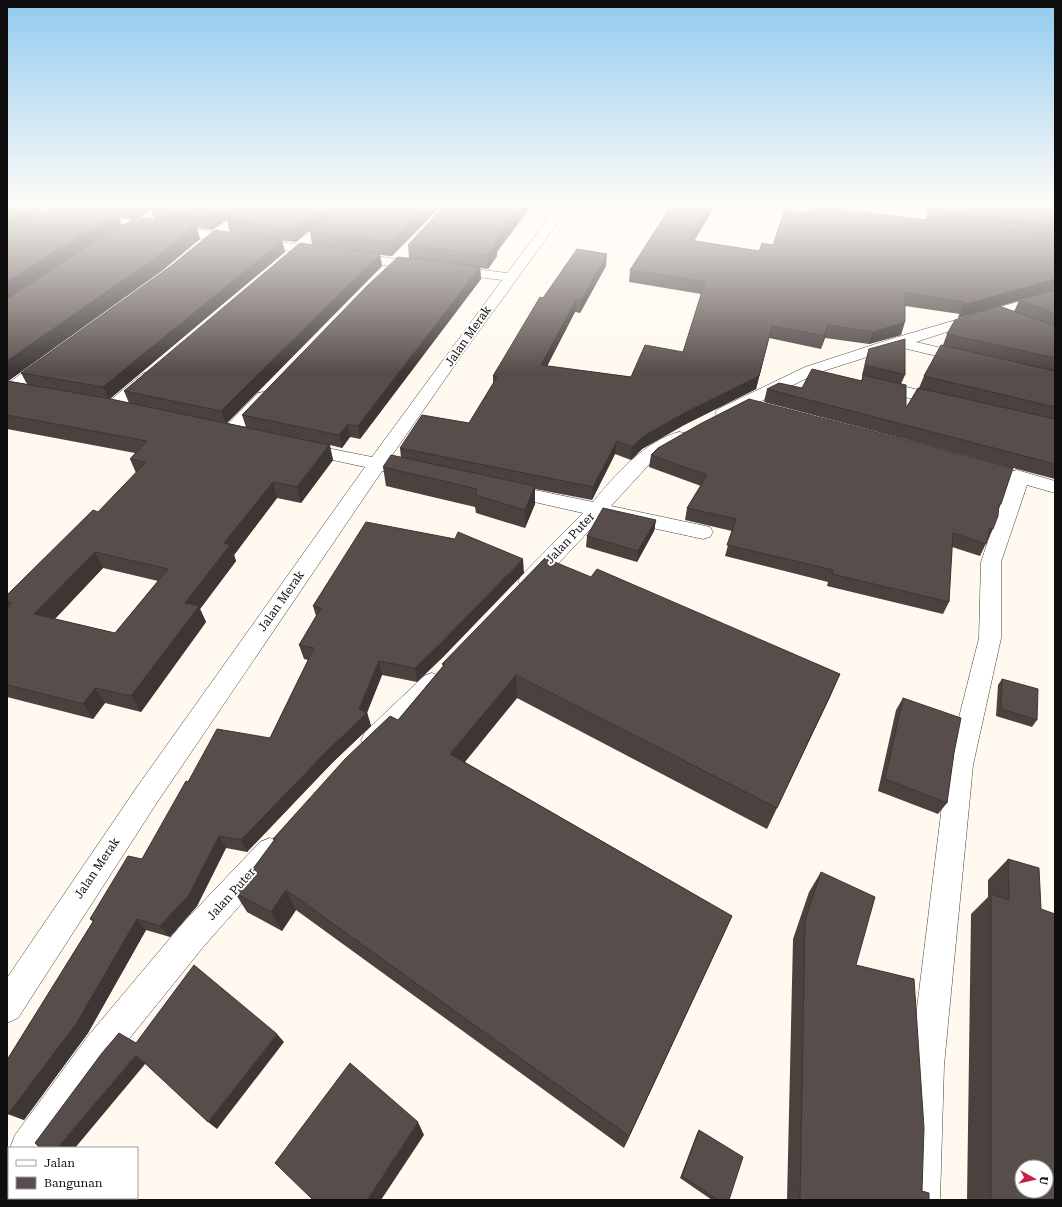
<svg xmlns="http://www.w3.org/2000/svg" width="1062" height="1207" font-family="'Roboto Serif',serif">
<rect width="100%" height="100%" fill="#fff9ef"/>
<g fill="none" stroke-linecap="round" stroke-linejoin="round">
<g stroke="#414141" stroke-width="1">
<g id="minor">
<path d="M7,203H16L396,259L507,273L560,203H572L466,349L388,461L397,463L399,467L397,471L390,473L382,471L156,804L18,1018L7,1023V978L137,787L365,467L296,452L293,448L296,444L302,443L372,457L502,280L396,267L7,209Z"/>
<path d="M748,203H778L840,211L844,212L846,215L844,218L840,219L754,207L750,206Z"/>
<path d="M1055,291V299L999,315L916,342L972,355L974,358L972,361L966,363L899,347L817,373L730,417L724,418L718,417L715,413L718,409L805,367L891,339Z"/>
<path d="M49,356L55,358L57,361L55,364L15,394H7V384L43,358Z"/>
<path d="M148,372L154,374L156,377L154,380L119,411L113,412L107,411L104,407L107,403L142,374Z"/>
<path d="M877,380L948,397L950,401L948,405L942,406L871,389L869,385L871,381Z"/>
<path d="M264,392L270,393L272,397L270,401L236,436L230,437L224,436L221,432L224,428L258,393Z"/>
<path d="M679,432L685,433L688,437L685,441L655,458L611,506L710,527L713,532L710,537L703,539L602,517L537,586L529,589L521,586L518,581L521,576L583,513L499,494L496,490L499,486L506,484L593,502C614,476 646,440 679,432Z"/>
<path d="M1017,470L1055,481V493L1027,485L1001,562V638L973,765L944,1065L940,1200H904L910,1065L947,765L979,638L981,562L1007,485L1008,476L1010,472Z"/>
<path d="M432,673L440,676L444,683L440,690L383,748L374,751L365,748L361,740L365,732L424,676Z"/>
<path d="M270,838L280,842L284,851L280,860L204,946L112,1060L49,1148H10L15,1135L88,1036L182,924L260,842Z"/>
<path d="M9,1156V1194L7,1195V1157Z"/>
</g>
</g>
<use href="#minor" fill="#fff" fill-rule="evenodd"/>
</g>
<g fill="#4b4240" fill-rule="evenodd">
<path d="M7,203H343L296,242L277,240L282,241L285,252L110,399L129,403L124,391L312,245L310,231L343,203H444L392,256L380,255L382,266L227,423L246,427L242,415L409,258L408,245L497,252V256L488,269L480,268L481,279L360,439L350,437L342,448L330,445L333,460L301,503L277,498L234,555L236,561L200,609L206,622L141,712L105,703L93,719L7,697V595L98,512L136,473L130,459L135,453L7,429ZM39,205L53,207L42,213ZM151,210L154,219L139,217ZM119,217L124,218L133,219L122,226ZM227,220L230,233L171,266L21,373L27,384L8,381L163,270L200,239L197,228L212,230ZM103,568L158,581L115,633L55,619Z"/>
<path d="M925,203H1055V290L958,318L960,314L905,306L901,335L869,344L825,338L821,349L769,338L756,389L684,425L642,449L631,460L615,454L592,500L535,489V504L525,528L476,513L475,507L386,486L383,467L401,458L400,448L469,423L493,384V376L543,298L606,266L580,313L575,312L547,366L631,377L683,352L701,294L629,282L630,270L678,204H716L694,241L759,251L773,245L809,213L927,220Z"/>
<path d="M1055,290V479L764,402L767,389L802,388L861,381L863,376L862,375L866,359L869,349L905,375L901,384L906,408L919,388L924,376L943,345L947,334L1014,312L1019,300Z"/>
<path d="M651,455L1001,504L998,510L993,529L980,556L952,547L949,602L943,614L827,586L828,582L725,556L732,531L685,520L687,508L701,486L649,467Z"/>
<path d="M656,520L654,531L637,562L586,547L587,536Z"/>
<path d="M524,573L443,657L417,682L382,675L367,712L371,726L332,763L247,852L226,848L197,906L170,937L146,930L88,1033L24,1120L7,1114V1060L93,922L90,919L142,859L188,782L270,738L308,660L304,659L299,645L316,616L313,606Z"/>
<path d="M591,577L840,674L830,697L767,829L517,698L465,762L732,916L624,1148L296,910L282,931L247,912L235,893L274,841L273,839L398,720L443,666L442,664Z"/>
<path d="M1002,679L1037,720L1032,727L996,716L998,685Z"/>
<path d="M903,698L954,753L947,803L938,814L878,791L896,710Z"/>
<path d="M1008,859L1041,909L1055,1200H967L971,914L988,897V880Z"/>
<path d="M821,872L922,1191L929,1200H787L793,939L809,892Z"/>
<path d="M699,1130L729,1200H712L680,1178L697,1133Z"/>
</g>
<g fill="#3d3634">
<path d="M37,203H38L43,216L7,235V218Z"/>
<path d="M57,203H63L64,206L59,207Z"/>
<path d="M137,203H163L151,209V210L136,219L131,206Z"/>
<path d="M230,203H254L226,219L227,220L212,230L208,217Z"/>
<path d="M324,203H343L296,242L293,229Z"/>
<path d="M430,203H444L392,256L391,242Z"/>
<path d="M524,203H534L497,252V256L488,269L487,255L494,241Z"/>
<path d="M712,203H717L687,252L689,240Z"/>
<path d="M118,214L123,228L7,301V282L81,235Z"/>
<path d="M196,225L200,239L163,270L7,382V361Z"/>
<path d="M282,241L285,252L109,399L103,387Z"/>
<path d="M380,254L382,266L226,424L221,411Z"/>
<path d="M607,254L606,266L580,313L581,301Z"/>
<path d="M480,267L481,279L360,439L358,426Z"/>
<path d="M1055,279V290L958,318L963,305Z"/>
<path d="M576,300L575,312L541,378V365Z"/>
<path d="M905,322L901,335L869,344L873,332Z"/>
<path d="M828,325L825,338L821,349L824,336Z"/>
<path d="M772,326L756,389L684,425L642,449L631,460L632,447L644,436Z"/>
<path d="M348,424L350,437L342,448L339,435Z"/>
<path d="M617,441L615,454L592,500L593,487Z"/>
<path d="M329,445L333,460L301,503L297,487Z"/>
<path d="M273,482L277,498L234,555L236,561L200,609L206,622L141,712L131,696L185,603L224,543Z"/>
<path d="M535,486V504L525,528V510Z"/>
<path d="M656,520L654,531L637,562L638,551Z"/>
<path d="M95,552L103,568L44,630L34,614Z"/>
<path d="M523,559L524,573L443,657L417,682L415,668Z"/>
<path d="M379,661L382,675L367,713L371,726L332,763L247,852L241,840L328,750L359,709Z"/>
<path d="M840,674L830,697L767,829L777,808Z"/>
<path d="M516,675L517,698L453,776L450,754Z"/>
<path d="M95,688L105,703L93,719L83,704Z"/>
<path d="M219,836L226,848L197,906L170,937L160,926Z"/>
<path d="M286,890L296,910L282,931L271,912Z"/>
<path d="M732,916L724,934L624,1148L629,1136Z"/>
<path d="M137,919L146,930L88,1033L24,1120L9,1113Z"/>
<path d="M277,1034L284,1042L217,1129L208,1122Z"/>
<path d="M136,1055L146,1063L75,1148H57Z"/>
<path d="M418,1122L424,1135L381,1200H367Z"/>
<rect x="113" y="1198" width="18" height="2"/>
</g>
<g fill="#574d4a" stroke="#3d3634" fill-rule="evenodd">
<path d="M7,203H37L7,218Z"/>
<path d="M110,203H137L131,206Z"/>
<path d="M160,203H230L208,217L151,209Z"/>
<path d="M252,203H324L293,229L226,219Z"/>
<path d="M343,203H430L391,242L310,231Z"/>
<path d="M447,203H524L494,241L497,242L487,255L408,245Z"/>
<path d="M673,203L678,204L679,203H712L689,240L759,251L762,243L773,245L785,209L809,213L811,205L1055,237V279L963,305L965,302L905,293V322L873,332L828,325L824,336L772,326L759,376L686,412L644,436L632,447L617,441L593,487L400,448L422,415L469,423L497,377L493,376L540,297L543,298L577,249L607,254L581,301L576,300L541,365L631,377L645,345L683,352L705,282L630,270Z"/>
<path d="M930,203H1055V226L931,210Z"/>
<path d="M57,205L118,214L81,235L7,282V230Z"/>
<path d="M137,217L196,225L158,256L7,361V299L92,243Z"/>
<path d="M215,230L282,241L103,387L21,373L171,266Z"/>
<path d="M300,243L380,254L221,411L124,391Z"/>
<path d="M398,257L480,267L358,426L348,424L339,435L242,415L367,286Z"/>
<path d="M1055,290V314L1019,300Z"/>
<path d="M999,306L1055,326V358L947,334L955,320Z"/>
<path d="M905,339V375L865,365L869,349Z"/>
<path d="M941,345L1055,371V407L924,376Z"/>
<path d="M812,369L862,381L863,375L906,385V408L918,388L1055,419V464L767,389L779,383L802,388Z"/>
<path d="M7,381L106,398L329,445L297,487L273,482L224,543L230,545L185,603L199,606L131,696L95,688L83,704L7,685V608L12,603L7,601V595L93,510L98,512L146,462L130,459L147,441L7,415ZM95,552L168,569L115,633L34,614Z"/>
<path d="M749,399L1013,468L1001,504L999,503L998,516L993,529L990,528L986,544L953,533L949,602L832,574L833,570L727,545L736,519L687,508L707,475L651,455L658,448L700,424Z"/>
<path d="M391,455L535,486L525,510L475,495L477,489L383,467Z"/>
<path d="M603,508L656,520L638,551L587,536Z"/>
<path d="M366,522L455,539L458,532L523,559L441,643L415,668L379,661L359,709L367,713L328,750L241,840L219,836L189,895L160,926L137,919L76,1024L9,1113L7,1112V1060L94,920L90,919L128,856L142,859L186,781L188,782L217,729L270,738L314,648L299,645L321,608L313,606Z"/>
<path d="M545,558L591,577L597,569L840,674L777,808L516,675L450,754L732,916L629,1136L286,890L271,912L235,893L275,839H273L345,759L390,716L398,720L445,664H442Z"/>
<path d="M1002,679L1038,689L1037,720L1001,709Z"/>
<path d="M903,698L961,718L954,753L947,803L885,779Z"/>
<path d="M1008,859L1039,868L1041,909L1055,914V1200H991V894L1009,900ZM1022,1167H1046V1191H1022Z"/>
<path d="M821,872L875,897L856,965L914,979L924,1128L922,1191L929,1193V1200H800L805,920Z"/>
<path d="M194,965L277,1034L208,1122L136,1055L57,1148H40L35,1143L102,1053L119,1033L136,1043Z"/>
<path d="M350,1063L418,1122L367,1200H313L275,1163Z"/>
<path d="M699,1130L743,1157L729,1200H718L682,1176Z"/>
<path d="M59,1198H113V1200H53Z"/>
</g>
<linearGradient id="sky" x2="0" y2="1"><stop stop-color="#92caee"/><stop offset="0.55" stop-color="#fffcf8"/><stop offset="1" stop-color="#fffcf8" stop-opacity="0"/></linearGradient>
<rect width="1062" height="372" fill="url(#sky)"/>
<g text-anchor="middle" stroke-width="4" stroke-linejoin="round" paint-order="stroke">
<g font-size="12" fill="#0e0e0e" stroke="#fff">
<text transform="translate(468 336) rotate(-55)" y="4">Jalan Merak</text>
<text transform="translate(570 538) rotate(-47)" y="4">Jalan Puter</text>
<text transform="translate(281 601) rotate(-55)" y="4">Jalan Merak</text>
<text transform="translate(97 868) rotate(-56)" y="4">Jalan Merak</text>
<text transform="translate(231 894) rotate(-48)" y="4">Jalan Puter</text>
</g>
</g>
<rect width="1062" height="1207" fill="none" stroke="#0e0e0e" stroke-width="16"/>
<rect x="8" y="1147" width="130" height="52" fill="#ffffff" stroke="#9f9f9f"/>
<rect x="16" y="1160" width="20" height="6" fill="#ffffff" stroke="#9f9f9f"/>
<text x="44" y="1167" font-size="12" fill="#0e0e0e">Jalan</text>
<rect x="16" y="1177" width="20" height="12" fill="#574d4a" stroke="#9f9f9f"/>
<text x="44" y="1187" font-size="12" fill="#0e0e0e">Bangunan</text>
<g transform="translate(1034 1179) rotate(98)"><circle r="19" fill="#ffffff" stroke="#9f9f9f"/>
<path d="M0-3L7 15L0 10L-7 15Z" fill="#c32146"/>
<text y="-6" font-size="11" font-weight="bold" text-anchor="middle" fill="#0e0e0e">U</text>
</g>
</svg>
